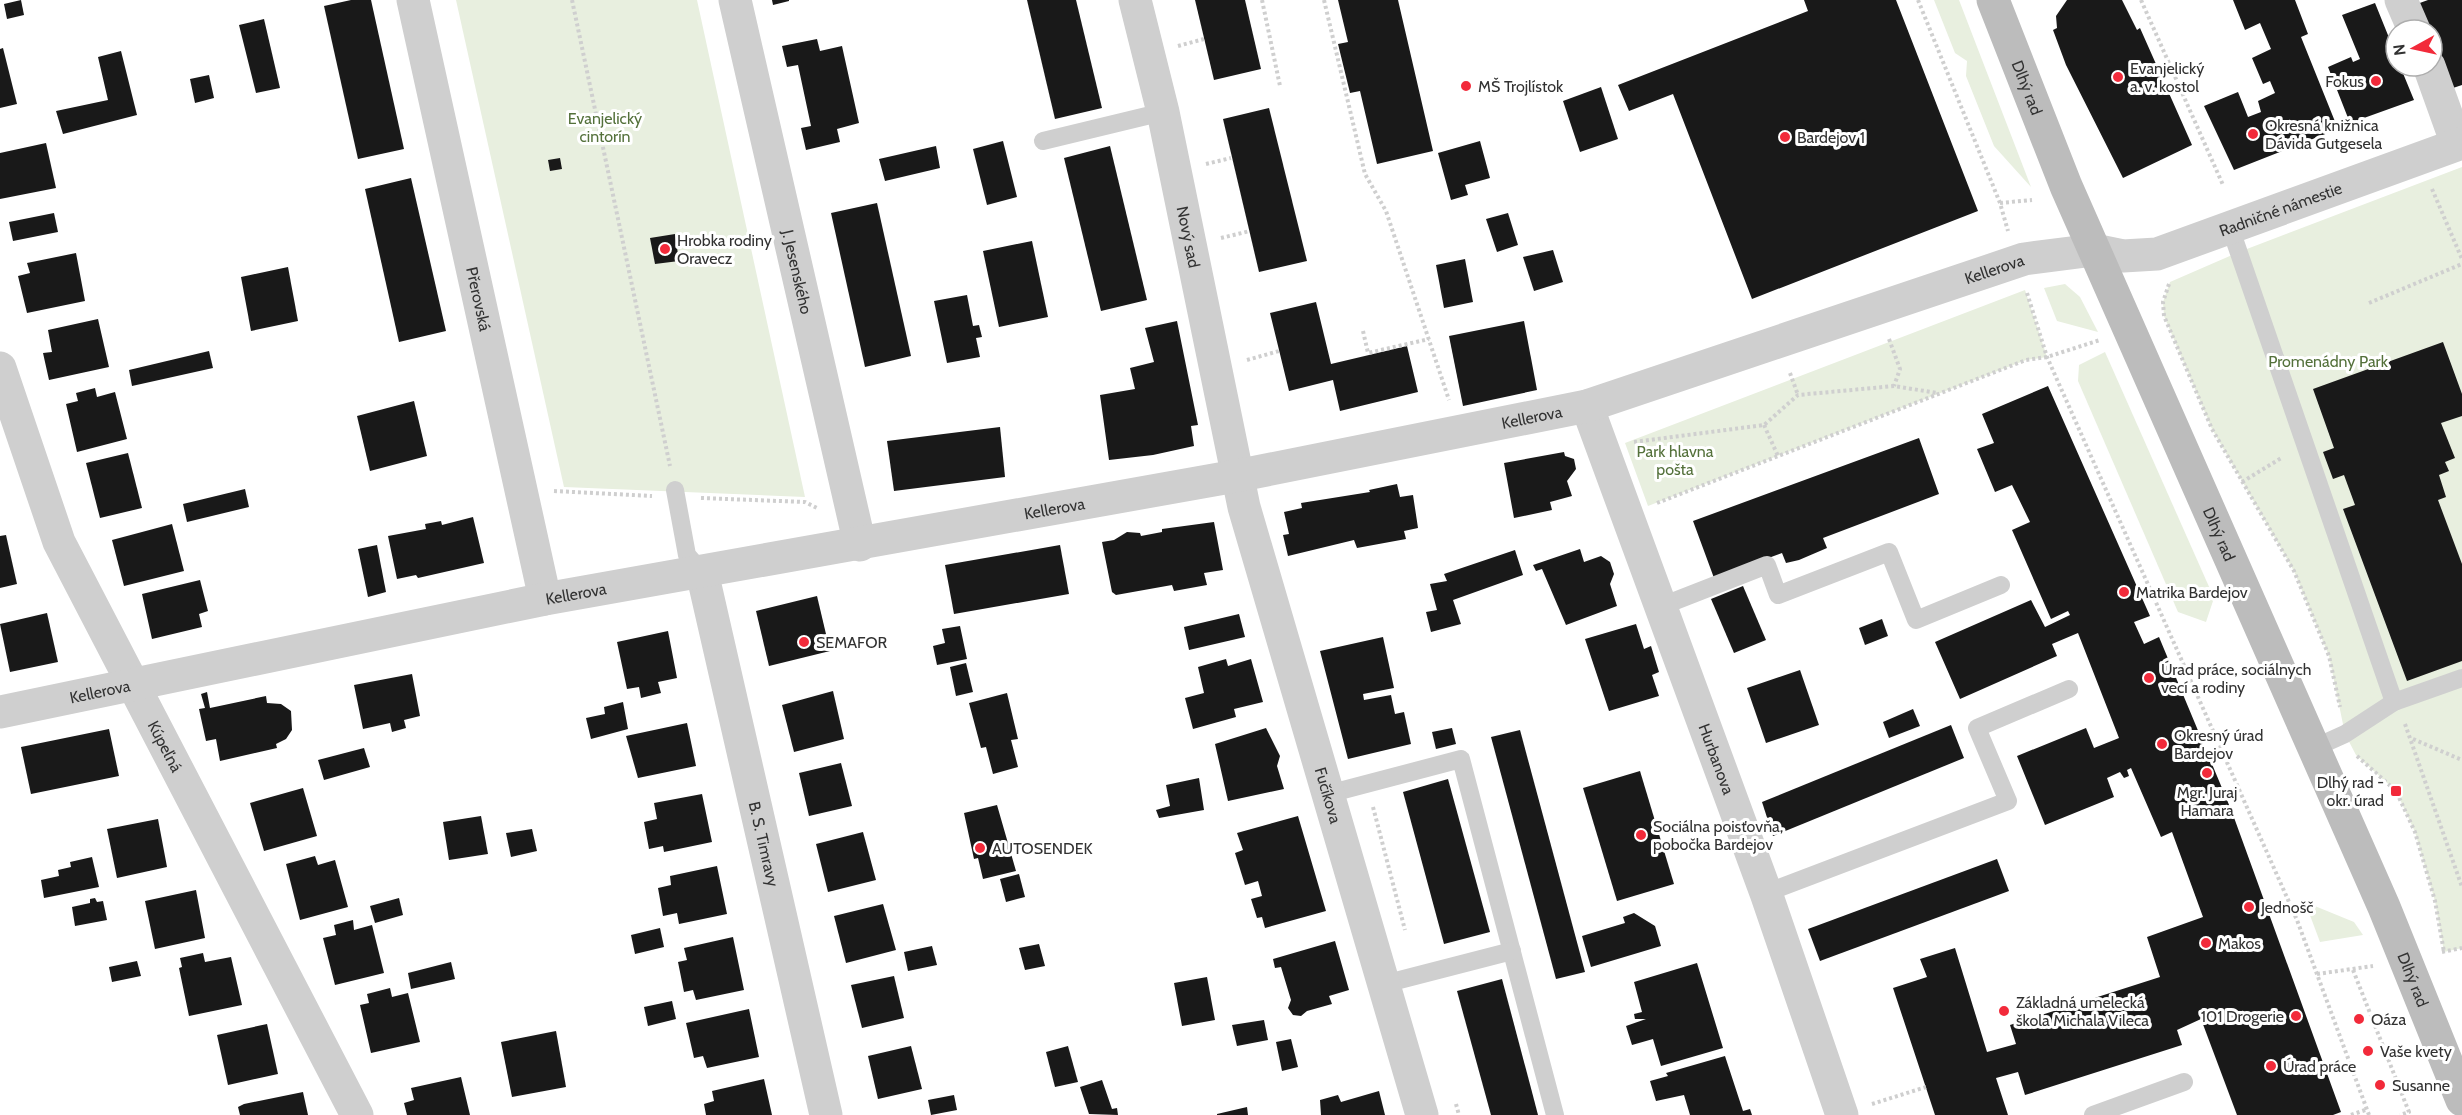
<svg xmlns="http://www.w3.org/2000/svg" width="2462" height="1115" font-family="Cabin,sans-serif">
<rect width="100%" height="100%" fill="#fff"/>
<g fill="#e8efdf">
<path d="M456,0H697L805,497L564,487Z"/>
<path d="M1934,0H1959L2031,187L1994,146L1966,76L1967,61L1955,53Z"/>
<path d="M2462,167V948L2444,952L2435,901L2415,832L2396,791L2356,755L2345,734L2329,656L2294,571L2212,429L2164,316L2163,302L2170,282L2239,252Z"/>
<path d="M2065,284L2080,297L2098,332L2057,321L2044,288Z"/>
<path d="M2025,290L2047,357L2026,360L1648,506L1625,443Z"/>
<path d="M2105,352L2214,598L2206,622L2178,612L2078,381L2079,365Z"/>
<path d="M2305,902L2354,922L2363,935L2320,942Z"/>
</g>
<g fill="#191919">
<path d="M21,0L24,15L7,19L4,4Z"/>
<path d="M351,0H371L404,149L358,159L324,6Z"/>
<path d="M772,0H789V1L773,5Z"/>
<path d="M1027,0H1076L1102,108L1055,119Z"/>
<path d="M1195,0H1245L1261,69L1214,80Z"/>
<path d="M1338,0H1398L1433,151L1377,164L1360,91L1350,93L1338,44L1348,42Z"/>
<path d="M1804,0H1896L1978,211L1752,299L1673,94L1629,111L1618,85L1808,11Z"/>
<path d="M2067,0H2122L2137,30L2140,28L2192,145L2123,178L2066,65L2053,30L2057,28L2056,16Z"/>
<path d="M2233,0H2295L2308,34L2301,37L2338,129L2234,170L2204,106L2238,92L2248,117L2261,112L2258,101L2275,93L2270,81L2263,84L2252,58L2271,49L2260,23L2245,30Z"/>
<path d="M2428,0H2462V85L2450,89L2432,42V30H2427L2417,4Z"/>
<path d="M2375,3L2396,55V66H2400L2414,100L2350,123L2328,67L2351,57L2353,62L2360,59L2342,15Z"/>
<path d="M264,19L280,88L256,93L239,25Z"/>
<path d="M817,39L820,51L842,46L859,123L837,129L840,142L806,150L801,128L811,126L798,65L787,67L782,46Z"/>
<path d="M3,48L17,104L0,108V49Z"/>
<path d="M121,51L137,115L63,134L56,111L108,100L98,57Z"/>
<path d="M209,75L214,98L195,103L190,79Z"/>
<path d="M1601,87L1618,139L1580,152L1563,101Z"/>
<path d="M1269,108L1307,261L1259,272L1223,119Z"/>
<path d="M1003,141L1017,197L987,205L973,149Z"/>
<path d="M1480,141L1490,178L1465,185L1468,195L1451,200L1438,153Z"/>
<path d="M46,143L56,188L0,199V153Z"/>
<path d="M936,146L940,168L885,181L879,159Z"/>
<path d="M1110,146L1147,300L1101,311L1064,158Z"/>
<path d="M560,158L562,169L550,171L548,160Z"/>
<path d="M411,178L446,331L399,342L365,189Z"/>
<path d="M877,203L911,356L865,367L831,213Z"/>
<path d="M54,213L58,232L13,241L9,222Z"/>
<path d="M1508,213L1518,245L1497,252L1486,219Z"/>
<path d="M675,234L679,261L655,264L650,238Z"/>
<path d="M1032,241L1048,317L999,327L983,251Z"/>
<path d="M1553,250L1563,282L1534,291L1523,257Z"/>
<path d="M76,253L85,301L27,313L18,276L30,273L27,263Z"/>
<path d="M1465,259L1473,302L1444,308L1436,265Z"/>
<path d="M288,267L298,321L251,331L241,277Z"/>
<path d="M967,295L973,326L979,325L982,337L976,338L980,357L947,363L934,301Z"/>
<path d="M1316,302L1331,364L1407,346L1418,392L1340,411L1333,380L1289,391L1270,313Z"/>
<path d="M98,319L109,367L49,380L43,353L52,352L48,330Z"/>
<path d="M1177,321L1198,425L1191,426L1194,446L1153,455L1109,460L1100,395L1135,389L1130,368L1154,362L1145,328Z"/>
<path d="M1524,321L1537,390L1463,406L1449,336Z"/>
<path d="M2443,342L2462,394V416L2441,423L2455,458L2445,462L2449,471L2439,475L2446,497L2438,500L2462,564V661L2407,681L2343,509L2355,505L2344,475L2333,479L2323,452L2334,448L2313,389Z"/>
<path d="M209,351L213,368L132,386L129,370Z"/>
<path d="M2048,386L2150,616L2134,622L2144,644L2159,637L2232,812L2341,1112L2333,1115H2237L2201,1019L2177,1030L2182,1045L2025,1095L2018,1072L1996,1078L2008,1115H1935L1893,988L1927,977L1920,959L1955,948L1987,1052L2016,1044L2010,1025L2160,977L2147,937L2203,917L2172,832L2161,837L2131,768L2127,770L2129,776L2124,778L2120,772L2107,778L2114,797L2045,825L2017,756L2086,728L2094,748L2119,738L2078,633L2052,644L2057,656L1960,699L1935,642L2031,600L2045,627L2070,615L2068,611L2051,619L2012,530L2030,522L2012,485L1995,492L1977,449L1994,443L1982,414Z"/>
<path d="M95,388L97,397L115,392L127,439L77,452L66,404L78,401L76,393Z"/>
<path d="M414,401L427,456L370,471L357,416Z"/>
<path d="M1000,427L1005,477L894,491L887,441Z"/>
<path d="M1919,438L1939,494L1823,538L1827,548L1799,560L1786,563L1782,553L1714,578L1693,521Z"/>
<path d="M1564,452L1565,456L1574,459L1576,469L1567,481L1572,496L1550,502L1552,510L1514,518L1504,463Z"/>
<path d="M128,453L142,508L100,518L86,463Z"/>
<path d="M1397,484L1400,497L1413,495L1418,528L1404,531L1406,539L1357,548L1354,540L1288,556L1283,535L1289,534L1284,512L1302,508L1301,503L1370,492L1369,490Z"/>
<path d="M245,489L249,507L187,522L183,504Z"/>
<path d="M473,517L484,563L418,578L416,575L397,579L388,536L426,529L425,524L441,521L442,525Z"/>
<path d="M1214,522L1223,570L1204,573L1207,585L1174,591L1172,585L1116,595L1112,592L1102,542L1114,540L1127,532L1140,533L1141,536L1162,532V529Z"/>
<path d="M172,524L184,571L124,586L112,540Z"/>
<path d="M6,535L17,584L0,588V536Z"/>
<path d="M377,545L386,592L368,597L358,549Z"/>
<path d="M1060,545L1069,594L954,614L945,565Z"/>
<path d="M1580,549L1584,562L1601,556L1610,562L1614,574L1610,584L1617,606L1566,625L1542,569L1536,571L1533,565Z"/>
<path d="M1515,550L1523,575L1453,600L1461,624L1431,632L1426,612L1437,610L1430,584L1447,581L1444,574Z"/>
<path d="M200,580L208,611L199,614L202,627L152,639L142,594Z"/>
<path d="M1743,586L1766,640L1734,653L1711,599Z"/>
<path d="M817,596L830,651L769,666L756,611Z"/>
<path d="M47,613L58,662L10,672L0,624Z"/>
<path d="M1239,614L1245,637L1189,650L1184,627Z"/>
<path d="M1882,619L1888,636L1865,645L1859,628Z"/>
<path d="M1636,624L1644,649L1651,646L1659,672L1652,675L1659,696L1609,711L1585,639Z"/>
<path d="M960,626L967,659L937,665L933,646L945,643L942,629Z"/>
<path d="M668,631L677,678L658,682L661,693L641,698L639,687L627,689L617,642Z"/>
<path d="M1383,637L1394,688L1363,694L1364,700L1391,695L1395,714L1404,712L1411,744L1348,759L1320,651Z"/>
<path d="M1226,659L1228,666L1251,659L1263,702L1234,709L1236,717L1193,729L1185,698L1204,693L1198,667Z"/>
<path d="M966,663L973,692L956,696L950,667Z"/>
<path d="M1800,670L1819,725L1766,743L1747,688Z"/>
<path d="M412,674L420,716L404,720L406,728L392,732L390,723L363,729L354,685Z"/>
<path d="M833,691L844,739L794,752L782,705Z"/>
<path d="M207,692L210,708L266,696L267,703L281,704L291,711L292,730L286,739L276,744L277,748L220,761L216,739L206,741L199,709L205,708L201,694Z"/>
<path d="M1007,693L1018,739L1011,740L1018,767L993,774L986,747L981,748L969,703Z"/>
<path d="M623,702L628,729L591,739L586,718L605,714L604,707Z"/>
<path d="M1913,709L1920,726L1889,738L1883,722Z"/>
<path d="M687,723L696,766L638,778L626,736Z"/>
<path d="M1951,725L1964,758L1773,836L1762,802Z"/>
<path d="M1266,728L1280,756L1277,766L1284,789L1228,801L1215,744Z"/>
<path d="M1452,728L1456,744L1436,749L1432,732Z"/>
<path d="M109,729L119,776L31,794L21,747Z"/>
<path d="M1520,730L1585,972L1556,979L1491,737Z"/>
<path d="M364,748L370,767L324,780L318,760Z"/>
<path d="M841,763L852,806L809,816L799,773Z"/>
<path d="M1640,771L1674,884L1617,901L1583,788Z"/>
<path d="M1199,778L1204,810L1159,818L1156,810L1170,806L1166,785Z"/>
<path d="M1448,779L1490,932L1444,944L1403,792Z"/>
<path d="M303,788L317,836L264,851L250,803Z"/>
<path d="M702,794L712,842L664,852L663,846L649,849L644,822L657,819L654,803Z"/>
<path d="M997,805L1016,871L983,879L978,858L974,859L964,813Z"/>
<path d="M481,816L488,854L449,860L443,822Z"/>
<path d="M1298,816L1326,911L1265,928L1262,917L1257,918L1251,899L1262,896L1258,881L1245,885L1235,853L1243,850L1237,833Z"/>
<path d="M158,819L167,867L117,878L107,829Z"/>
<path d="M532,829L537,851L511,857L506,833Z"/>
<path d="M863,832L876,880L828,892L816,844Z"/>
<path d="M315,856L318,865L335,860L348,907L300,920L286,864Z"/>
<path d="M92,857L99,887L44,898L41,880L59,876L58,870L71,867L70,862Z"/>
<path d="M1997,859L2009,891L1820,961L1808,929Z"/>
<path d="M717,866L727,914L679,924L677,913L663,916L658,888L671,885L670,876Z"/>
<path d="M1019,874L1025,897L1006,902L1000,879Z"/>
<path d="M196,890L205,938L155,949L145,901Z"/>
<path d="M95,898L97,902L103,901L107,920L75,926L72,907L90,903V899Z"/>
<path d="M399,898L403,915L375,923L370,906Z"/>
<path d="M883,904L896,950L846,963L834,916Z"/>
<path d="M1634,913L1655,926L1661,946L1591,967L1582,936L1625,923L1623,917Z"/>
<path d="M353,920L354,930L372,925L384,973L335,985L323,938L336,935L334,925Z"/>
<path d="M660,928L664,947L635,954L631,935Z"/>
<path d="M733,937L744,990L696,1000L693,990L684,992L678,962L687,960L684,948Z"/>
<path d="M1335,941L1349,990L1329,996L1332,1004L1307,1011L1301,1016L1293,1015L1288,1008L1291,1000L1281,967L1275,968L1273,959Z"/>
<path d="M1039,944L1045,966L1025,970L1019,948Z"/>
<path d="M932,946L937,965L908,971L904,952Z"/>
<path d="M203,953L205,962L231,957L242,1005L189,1016L179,968L182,967L180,958Z"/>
<path d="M137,961L141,976L112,982L109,967Z"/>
<path d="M451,962L455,979L411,989L408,973Z"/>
<path d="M1697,963L1723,1048L1661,1066L1653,1039L1632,1045L1626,1026L1646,1019H1635L1634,1014L1642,1012L1634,982Z"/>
<path d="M894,976L904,1018L862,1028L851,985Z"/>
<path d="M1207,977L1215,1020L1182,1026L1174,983Z"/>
<path d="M1502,979L1532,1092L1538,1115H1491L1457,991Z"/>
<path d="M390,988L392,997L408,993L420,1042L371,1053L360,1005L369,1003L367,994Z"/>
<path d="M672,1001L676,1019L648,1026L644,1007Z"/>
<path d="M749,1009L759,1057L707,1068L703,1056L694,1058L686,1023Z"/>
<path d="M1264,1020L1268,1040L1237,1046L1232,1025Z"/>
<path d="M267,1024L278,1074L228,1085L217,1035Z"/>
<path d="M556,1031L566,1087L512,1097L501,1042Z"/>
<path d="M1291,1039L1298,1067L1282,1071L1276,1042Z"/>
<path d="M911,1046L922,1089L878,1099L868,1056Z"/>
<path d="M1068,1046L1078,1082L1055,1087L1046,1052Z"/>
<path d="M1725,1056L1743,1111L1750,1109L1752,1115H1690L1684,1095L1656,1101L1650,1081L1668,1076L1666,1073Z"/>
<path d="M461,1077L470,1115H407L404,1103L414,1100L411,1088Z"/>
<path d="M764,1079L772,1115H706L704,1104L714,1101L712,1091Z"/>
<path d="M1102,1080L1112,1109L1117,1108L1118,1115L1089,1114L1080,1087Z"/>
<path d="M1379,1091L1385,1115H1321L1320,1100L1338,1095L1341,1102Z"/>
<path d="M303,1092L308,1115H240L238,1107L244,1104Z"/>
<path d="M954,1095L957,1110L931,1115L928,1100Z"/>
<path d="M1247,1107L1248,1115H1217V1114Z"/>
</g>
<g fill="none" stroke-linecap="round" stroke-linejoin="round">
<g stroke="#cfcfcf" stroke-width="4" stroke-dasharray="3 3" stroke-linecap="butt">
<path d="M572,0L670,466"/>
<path d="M1262,0L1280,86"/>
<path d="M1324,0L1365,174L1386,211L1449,400"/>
<path d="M1918,0L2000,203L2008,231"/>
<path d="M2141,0L2223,185"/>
<path d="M1178,46L1204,39"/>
<path d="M1206,164L1231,158"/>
<path d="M2432,189L2462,259"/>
<path d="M2000,203L2032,200"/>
<path d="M1221,238L1250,231"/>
<path d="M2169,284L2163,302L2164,316L2212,429L2294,571L2329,656L2340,707"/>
<path d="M2027,293L2047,357L2297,920L2369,1115"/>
<path d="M2369,303L2462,264"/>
<path d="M1363,331L1368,353L1429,339"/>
<path d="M1889,339L1900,369L1894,386"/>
<path d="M1247,360L1279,351"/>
<path d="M1790,373L1798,395"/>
<path d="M1764,425L1778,456"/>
<path d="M1634,442L1764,425L1798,395L1894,386L1937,393"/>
<path d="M2242,482L2283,457"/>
<path d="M554,491L652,496"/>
<path d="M701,498L805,502L817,508"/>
<path d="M1657,503L2026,360L2047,357L2100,340"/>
<path d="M2405,724L2462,887"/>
<path d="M2413,739L2462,760"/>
<path d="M2357,756L2396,791L2415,832L2435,901L2444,952"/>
<path d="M1373,807L1405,930"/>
<path d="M2442,952L2462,948"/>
<path d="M2353,970L2409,1112L2400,1115"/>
<path d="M2317,974L2373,966"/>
<path d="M1456,1104L1459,1115"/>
<path d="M1872,1104L1926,1087"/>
<path d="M2351,1115L2368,1109"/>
</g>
<g stroke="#cfcfcf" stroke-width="18">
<path d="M1043,141L1163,112"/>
<path d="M2230,227L2394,702"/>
<path d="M675,490L687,555L702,572"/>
<path d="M1662,606L1767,565L1778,595L1889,552L1916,620L2001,585"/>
<path d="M2314,748L2345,734L2394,702L2462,678"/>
<path d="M1328,794L1461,759L1555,1115"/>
<path d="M1766,893L2008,801L1977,728L2069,689"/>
<path d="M1384,984L1512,951"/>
<path d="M2093,1115L2184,1082"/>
</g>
<g stroke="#cfcfcf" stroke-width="33">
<path id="s1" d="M413,0L545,599"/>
<path id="s2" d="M735,0L860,545"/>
<path id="s3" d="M1135,0L1163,112L1244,507L1422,1115"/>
<path d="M2401,0L2414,30"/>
<path d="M2429,66L2457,144"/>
<path id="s4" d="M0,368L59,542L357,1115"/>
<path id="s5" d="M1587,406L1766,893L1842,1115"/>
<path id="s6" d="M702,572L826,1115"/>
<path id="s7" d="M0,712L545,599L1236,476L1587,406L2024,259L2094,250L2123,256L2157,254L2462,143"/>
</g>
<path stroke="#bcbcbc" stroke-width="33" id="s8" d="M1993,0L2066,186L2384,907L2462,1100"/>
</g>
<g fill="#f22a3a" stroke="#fff" stroke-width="2">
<circle cx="2118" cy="77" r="6"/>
<circle cx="2376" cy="81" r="6"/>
<circle cx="1466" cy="86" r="6"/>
<circle cx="2253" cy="134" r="6"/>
<circle cx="1785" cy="137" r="6"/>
<circle cx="665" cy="249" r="6"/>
<circle cx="2124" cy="592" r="6"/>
<circle cx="804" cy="642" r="6"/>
<circle cx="2149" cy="678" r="6"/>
<circle cx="2162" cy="744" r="6"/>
<circle cx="2207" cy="773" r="6"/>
<rect x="2390" y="785" width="12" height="12" rx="3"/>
<circle cx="1641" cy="835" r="6"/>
<circle cx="980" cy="848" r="6"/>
<circle cx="2249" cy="907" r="6"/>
<circle cx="2206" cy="943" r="6"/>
<circle cx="2004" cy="1011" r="6"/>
<circle cx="2296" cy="1016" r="6"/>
<circle cx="2359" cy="1019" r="6"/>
<circle cx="2368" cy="1051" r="6"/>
<circle cx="2271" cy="1066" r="6"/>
<circle cx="2380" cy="1085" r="6"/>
</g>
<g text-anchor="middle" stroke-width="6" stroke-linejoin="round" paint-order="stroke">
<g font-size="16" fill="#323232" stroke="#fff" text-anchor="start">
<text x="2130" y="74">Evanjelický<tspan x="2130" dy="18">a. v. kostol</tspan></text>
<text x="2364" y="87" text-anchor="end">Fokus</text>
<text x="1478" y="92">MŠ Trojlístok</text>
<text x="2265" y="131">Okresná knižnica<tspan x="2265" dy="18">Dávida Gutgesela</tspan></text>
<text x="1797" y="143">Bardejov 1</text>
<text x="677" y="246">Hrobka rodiny<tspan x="677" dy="18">Oravecz</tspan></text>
<text x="2136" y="598">Matrika Bardejov</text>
<text x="816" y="648">SEMAFOR</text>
<text x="2161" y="675">Úrad práce, sociálnych<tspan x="2161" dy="18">vecí a rodiny</tspan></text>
<text x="2174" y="741">Okresný úrad<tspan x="2174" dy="18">Bardejov</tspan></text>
<text x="2384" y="788" text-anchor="end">Dlhý rad -<tspan x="2384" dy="18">okr. úrad</tspan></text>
<text x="2207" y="798" text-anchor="middle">Mgr. Juraj<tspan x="2207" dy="18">Hamara</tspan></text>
<text x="1653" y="832">Sociálna poisťovňa,<tspan x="1653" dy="18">pobočka Bardejov</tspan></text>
<text x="992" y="854">AUTOSENDEK</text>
<text x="2261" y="913">Jednošč</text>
<text x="2218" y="949">Makos</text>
<text x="2016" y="1008">Základná umelecká<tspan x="2016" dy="18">škola Michala Vileca</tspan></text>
<text x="2284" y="1022" text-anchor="end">101 Drogerie</text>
<text x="2371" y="1025">Oáza</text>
<text x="2380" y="1057">Vaše kvety</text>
<text x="2283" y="1072">Úrad práce</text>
<text x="2392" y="1091">Susanne</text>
</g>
<g font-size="16" fill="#323232" stroke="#fff">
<text dy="6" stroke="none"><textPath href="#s8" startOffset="94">Dlhý rad</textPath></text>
<text dy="6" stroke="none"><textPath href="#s7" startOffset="2343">Radničné námestie</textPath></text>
<text dy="6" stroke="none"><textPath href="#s3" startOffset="243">Nový sad</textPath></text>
<text dy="6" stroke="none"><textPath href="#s7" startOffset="2046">Kellerova</textPath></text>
<text dy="6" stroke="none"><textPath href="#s2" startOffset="279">J. Jesenského</textPath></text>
<text dy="6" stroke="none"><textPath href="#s1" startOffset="306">Přerovská</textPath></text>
<text dy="6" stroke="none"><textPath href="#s7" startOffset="1560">Kellerova</textPath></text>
<text dy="6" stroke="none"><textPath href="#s7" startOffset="1074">Kellerova</textPath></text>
<text dy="6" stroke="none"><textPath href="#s8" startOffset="580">Dlhý rad</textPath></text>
<text dy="6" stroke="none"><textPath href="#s7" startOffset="588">Kellerova</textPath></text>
<text dy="6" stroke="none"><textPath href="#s7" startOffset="102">Kellerova</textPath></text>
<text dy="6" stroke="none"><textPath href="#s4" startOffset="414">Kúpeľná</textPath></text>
<text dy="6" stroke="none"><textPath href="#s5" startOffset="376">Hurbanova</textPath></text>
<text dy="6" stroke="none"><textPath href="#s3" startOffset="819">Fučíkova</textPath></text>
<text dy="6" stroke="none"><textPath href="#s6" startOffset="279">B. S. Timravy</textPath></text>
<text dy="6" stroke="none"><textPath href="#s8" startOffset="1066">Dlhý rad</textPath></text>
</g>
<g font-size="16" fill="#54713b" stroke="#fff">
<text x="605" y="124">Evanjelický<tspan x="605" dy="18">cintorín</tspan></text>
<text x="2328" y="367">Promenádny Park</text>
<text x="1675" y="457">Park hlavna<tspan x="1675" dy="18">pošta</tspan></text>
</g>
</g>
<g transform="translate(2414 48) rotate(262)"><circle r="28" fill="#ffffff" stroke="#adadad" stroke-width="1.5"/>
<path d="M0-4.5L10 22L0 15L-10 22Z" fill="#f22a3a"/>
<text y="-9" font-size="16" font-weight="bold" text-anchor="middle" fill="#323232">N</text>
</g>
</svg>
